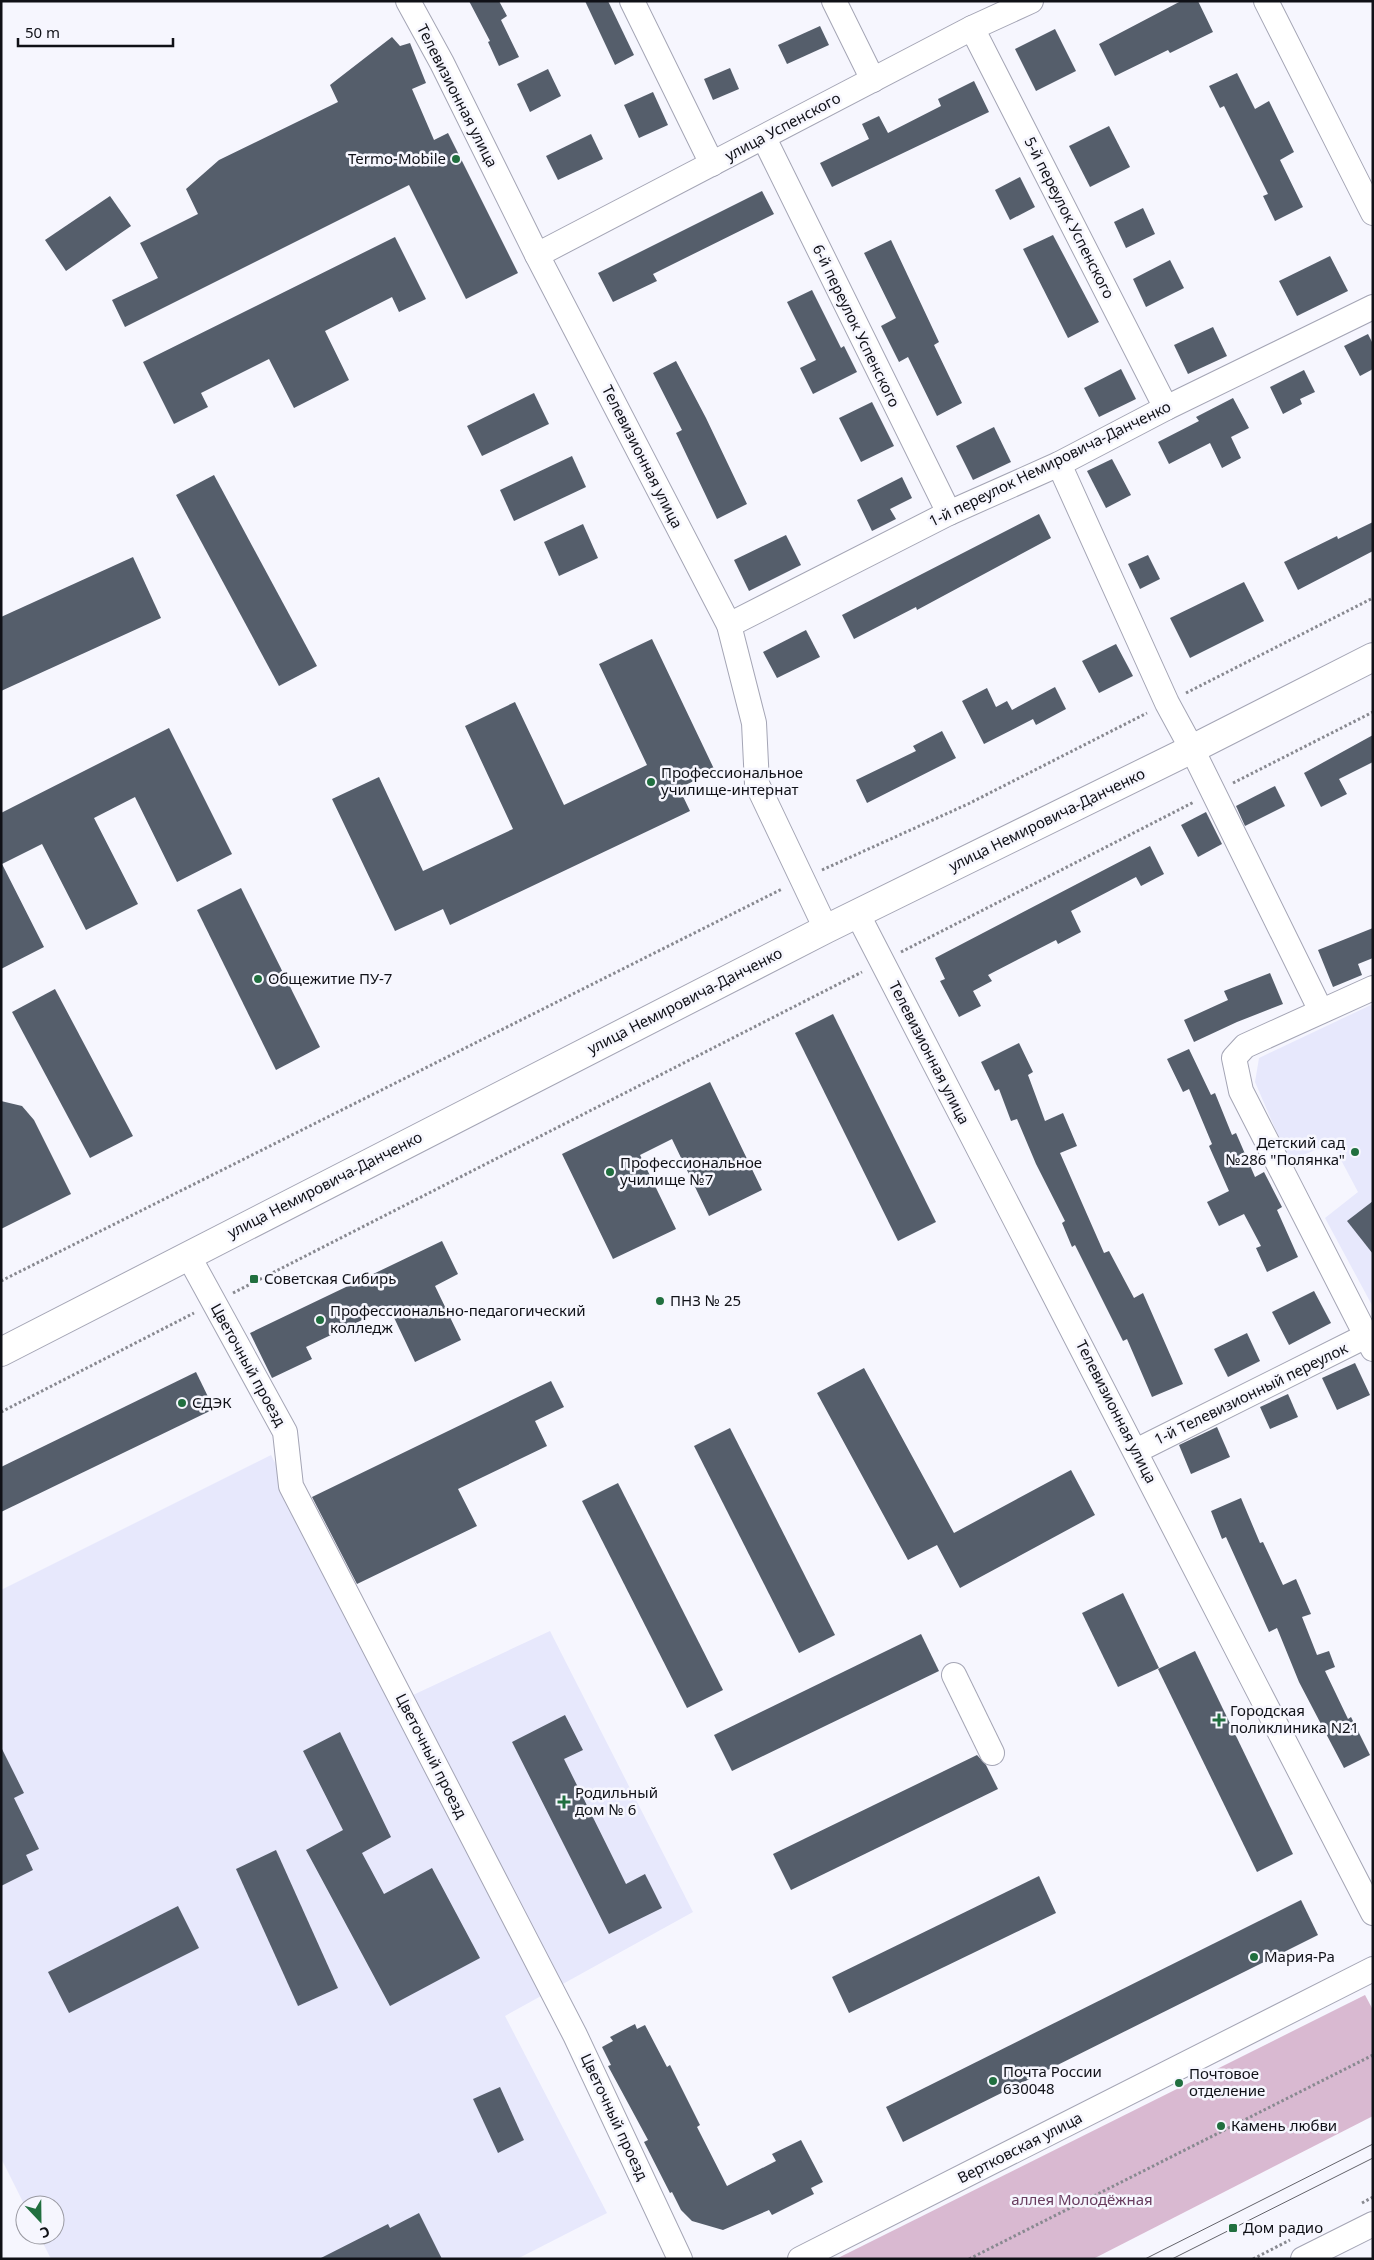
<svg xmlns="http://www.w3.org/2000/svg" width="1374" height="2260" font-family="'Noto Sans',sans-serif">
<rect width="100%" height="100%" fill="#f6f6fe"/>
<g fill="#e7e8fc">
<path d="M1373,1004V1307L1325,1218L1358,1192L1332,1143L1289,1161L1255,1082L1259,1058Z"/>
<path d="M271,1455L398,1702L550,1631L693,1912L505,2016L607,2213L517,2259H51L39,2235H55V2205L25,2206L1,2158V1590Z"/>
</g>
<path fill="#d9b9d1" d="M1365,1995L1373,2010V2116L1093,2259H836Z"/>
<g fill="#555e6b">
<path d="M469,1H499L507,16L501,20L519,57L499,66L488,42L490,41Z"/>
<path d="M585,1H608L634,55L615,65Z"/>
<path d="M1181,1H1198L1213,32L1170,53L1168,50L1115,76L1099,44Z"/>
<path d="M820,26L829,45L787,64L778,45Z"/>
<path d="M1055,29L1076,71L1036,91L1015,49Z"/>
<path d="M392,37L400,46L410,43L426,83L412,89L434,140L448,133L518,273L466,299L409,185L125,327L112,300L158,278L140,243L198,214L186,189L219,160L338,102L330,85Z"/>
<path d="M730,68L739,89L713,100L704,79Z"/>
<path d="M548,69L561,96L530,112L517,84Z"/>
<path d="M1237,73L1255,109L1269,101L1294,152L1280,160L1303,207L1275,221L1263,196L1268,194L1224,106L1220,108L1209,86Z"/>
<path d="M974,81L989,112L832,187L820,163L869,139L862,124L879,116L888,133L941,106L938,99Z"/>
<path d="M653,92L668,125L639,138L624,105Z"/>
<path d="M1109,126L1130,167L1090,187L1069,146Z"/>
<path d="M591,134L603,159L558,180L546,156Z"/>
<path d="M1020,177L1035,207L1010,220L995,190Z"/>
<path d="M762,191L774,214L653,274L657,281L613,302L598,273Z"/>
<path d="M110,196L131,226L66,271L45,240Z"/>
<path d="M1143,208L1155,234L1126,248L1114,222Z"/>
<path d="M1053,235L1099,322L1068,338L1023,249Z"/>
<path d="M395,237L426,299L399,312L392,297L325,331L349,380L294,408L269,359L201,393L208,407L174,424L143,362Z"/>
<path d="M891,240L939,342L934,345L962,403L937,416L908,357L899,362L881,326L896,318L864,253Z"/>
<path d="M1330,256L1348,291L1297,316L1279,281Z"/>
<path d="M1170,260L1184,288L1146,307L1133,279Z"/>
<path d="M812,290L841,348L844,346L857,372L813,394L800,368L816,360L787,302Z"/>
<path d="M1213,327L1227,356L1188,374L1174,345Z"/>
<path d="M1368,334L1373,344V369L1360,376L1344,346Z"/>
<path d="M676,361L706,418L747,504L717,519L676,433L682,430L653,373Z"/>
<path d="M1121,369L1136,399L1099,417L1084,388Z"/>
<path d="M1304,370L1315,392L1300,399L1302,404L1283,414L1270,387Z"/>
<path d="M534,393L549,424L482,456L467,426Z"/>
<path d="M1233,398L1249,428L1231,437L1241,458L1222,468L1210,443L1169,464L1158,442L1199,421L1196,417Z"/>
<path d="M872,402L894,446L861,462L839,418Z"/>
<path d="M994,427L1011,462L973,480L956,446Z"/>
<path d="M572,456L586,487L514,521L500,490Z"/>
<path d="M1112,459L1131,495L1106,508L1087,471Z"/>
<path d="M214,475L317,666L279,686L176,495Z"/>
<path d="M902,477L912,498L890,509L896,519L872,531L857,500Z"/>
<path d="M1039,514L1051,538L917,610L916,607L854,639L842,615Z"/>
<path d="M1373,522V551L1298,590L1284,562L1337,536L1338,539Z"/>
<path d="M583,524L598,558L559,576L544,542Z"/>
<path d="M786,535L801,565L749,591L734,560Z"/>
<path d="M1148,555L1160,579L1140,589L1128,564Z"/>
<path d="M133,557L161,618L1,691V617Z"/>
<path d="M1244,582L1264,621L1190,658L1170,618Z"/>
<path d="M806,630L820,657L777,678L763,652Z"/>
<path d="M652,639L715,771L679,788L690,811L450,925L443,909L395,931L332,799L379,777L423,871L513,829L465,726L515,702L564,805L647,765L599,664Z"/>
<path d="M1116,644L1133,676L1099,693L1082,661Z"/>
<path d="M1055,687L1066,709L1036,725L1033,719L984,744L962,701L987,688L996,707L1007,701L1012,710Z"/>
<path d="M169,728L232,854L177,882L135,797L94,818L138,904L86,930L42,844L2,864L44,947L1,969V813Z"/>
<path d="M942,731L956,758L867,803L856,780L916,751L913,746Z"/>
<path d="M1373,735V762L1339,779L1347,794L1321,807L1304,773Z"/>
<path d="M1275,786L1285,806L1245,826L1236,806Z"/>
<path d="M1206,812L1222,844L1198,857L1181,825Z"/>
<path d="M1150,846L1164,874L1141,886L1136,877L1071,911L1081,932L1058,944L1056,940L988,975L992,981L973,991L981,1006L959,1017L940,981L945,979L935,958Z"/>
<path d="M241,888L320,1047L276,1070L197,910Z"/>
<path d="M1373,928V958L1358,964L1362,975L1333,987L1318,950Z"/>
<path d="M1270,973L1283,1004L1237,1022L1194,1042L1184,1020L1228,1000L1224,991Z"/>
<path d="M55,989L133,1136L90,1158L12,1012Z"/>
<path d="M833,1014L936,1222L898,1241L795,1033Z"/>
<path d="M1019,1043L1033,1072L1028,1075L1045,1121L1063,1113L1077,1146L1060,1153L1104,1253L1109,1251L1134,1298L1143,1293L1183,1384L1152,1397L1127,1339L1123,1341L1075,1245L1072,1247L1062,1223L1065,1221L1036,1164L1017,1119L1011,1121L999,1089L995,1091L981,1062Z"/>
<path d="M1189,1049L1211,1095L1215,1093L1232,1135L1236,1133L1255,1177L1264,1172L1282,1207L1277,1210L1298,1257L1267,1272L1256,1248L1261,1246L1244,1214L1219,1226L1207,1202L1229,1191L1209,1146L1212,1144L1189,1089L1183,1092L1167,1059Z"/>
<path d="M710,1082L762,1190L709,1216L672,1139L640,1155L676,1229L613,1259L562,1154Z"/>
<path d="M1,1101L22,1106L34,1120L71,1194L1,1229Z"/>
<path d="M1373,1201V1254L1347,1221Z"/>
<path d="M442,1241L458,1274L435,1286L461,1340L415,1362L389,1307L306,1347L312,1359L272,1378L250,1333Z"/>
<path d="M1314,1291L1331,1323L1289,1345L1272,1312Z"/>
<path d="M1247,1333L1260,1361L1228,1377L1214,1349Z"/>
<path d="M1355,1363L1370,1395L1337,1410L1322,1378Z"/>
<path d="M864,1368L954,1533L1071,1470L1095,1515L960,1588L937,1545L908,1560L817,1393Z"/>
<path d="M196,1372L214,1409L1,1512V1467Z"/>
<path d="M551,1381L564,1407L535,1421L547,1446L458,1489L477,1526L357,1584L312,1497Z"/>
<path d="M1288,1394L1298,1417L1270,1429L1260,1407Z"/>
<path d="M1217,1427L1230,1457L1191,1474L1179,1445Z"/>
<path d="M730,1428L835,1635L799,1653L694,1446Z"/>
<path d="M618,1483L723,1690L687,1708L582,1501Z"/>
<path d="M1241,1498L1260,1543L1263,1542L1283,1585L1296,1579L1311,1614L1302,1617L1317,1655L1329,1651L1335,1667L1325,1671L1348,1719L1351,1717L1370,1755L1344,1768L1299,1682L1277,1628L1269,1632L1226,1537L1222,1539L1211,1511Z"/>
<path d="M1123,1593L1159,1668L1118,1687L1082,1613Z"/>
<path d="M921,1634L939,1671L732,1771L714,1735Z"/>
<path d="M1195,1651L1293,1854L1257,1872L1158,1669Z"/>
<path d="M565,1715L583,1750L564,1759L626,1884L645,1874L662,1908L609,1934L512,1742Z"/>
<path d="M340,1732L391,1837L362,1853L384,1894L432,1868L480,1958L390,2006L306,1850L343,1830L303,1751Z"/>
<path d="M1,1747L24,1793L14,1798L39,1849L26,1855L33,1870L1,1886Z"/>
<path d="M977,1755L986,1765L998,1789L791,1890L773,1854Z"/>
<path d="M276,1850L338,1988L298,2006L236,1869Z"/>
<path d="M1039,1876L1056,1913L849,2013L832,1977Z"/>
<path d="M1301,1900L1318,1935L903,2142L886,2107Z"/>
<path d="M178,1906L199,1948L69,2013L48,1972Z"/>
<path d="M635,2024L637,2029L645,2025L667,2067L670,2065L700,2125L697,2127L727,2186L776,2161L772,2154L801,2140L823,2182L811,2188L814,2194L772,2215L769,2210L723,2230L692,2221L681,2210L672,2192L670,2193L644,2142L648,2140L608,2066L611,2065L602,2047L613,2041L610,2037Z"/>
<path d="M500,2087L524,2140L498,2153L473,2099Z"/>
<path d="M419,2213L442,2259H319L388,2224L390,2228Z"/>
</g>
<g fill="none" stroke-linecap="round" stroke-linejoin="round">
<g stroke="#a4a5b5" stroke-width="26">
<g id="minor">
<path d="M408,1L442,63L537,255L729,625L754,723L757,784L826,929"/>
<path d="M632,1L712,164"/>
<path d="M834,1L873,80"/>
<path d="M1266,1L1373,213"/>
<path d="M972,28L1166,408"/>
<path d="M764,138L949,513"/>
<path d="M537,255L972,28L1031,1"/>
<path d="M1059,464L1167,703L1192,749L1321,1011"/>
<path d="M729,625L949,513L1059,464L1166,408L1373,307"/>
<path d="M857,913L1373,1913"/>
<path d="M1373,988L1245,1046L1234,1058L1241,1091L1373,1349"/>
<path d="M188,1255L285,1432L291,1486L575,2035L680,2259"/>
<path d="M1136,1451L1366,1336L1373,1335"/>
<path d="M954,1675L992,1753"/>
<path d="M800,2259L1373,1969"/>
<path d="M1303,2259L1373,2224"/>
</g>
</g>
<g stroke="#a4a5b5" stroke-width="30">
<path id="major" d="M1,1352L826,929L1192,749L1373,657"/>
</g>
<g stroke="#888990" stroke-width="3" stroke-dasharray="2.5 2.5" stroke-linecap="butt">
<path d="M1186,693L1373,598"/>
<path d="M1233,783L1373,712"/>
<path d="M822,870L968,804L1147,713"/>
<path d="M901,952L1194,802"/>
<path d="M1,1281L782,889"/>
<path d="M233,1293L862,972"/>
<path d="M1,1412L194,1313"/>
<path d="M1362,2203L1373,2197"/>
<path d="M969,2259L1373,2055"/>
<path d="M1253,2259L1290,2240"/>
</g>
<use href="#minor" stroke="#fff" stroke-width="24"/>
<use href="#major" stroke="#fff" stroke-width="28"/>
<g stroke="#63636a" stroke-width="1">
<path d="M1145,2259L1373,2144"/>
<path d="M1172,2259L1373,2158"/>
</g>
</g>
<g fill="#216f3f" stroke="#f6f6fe" stroke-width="2">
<circle cx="456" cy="159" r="5"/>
<circle cx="651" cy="782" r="5"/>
<circle cx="258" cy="979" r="5"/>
<circle cx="1355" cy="1152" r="5"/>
<circle cx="610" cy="1172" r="5"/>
<rect x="249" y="1274" width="10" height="10" rx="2.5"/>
<circle cx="660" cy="1301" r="5"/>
<circle cx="320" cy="1320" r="5"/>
<circle cx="182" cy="1403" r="5"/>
<path d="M1216.5 1712.5h5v5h5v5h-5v5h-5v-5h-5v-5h5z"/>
<path d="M561.5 1794.5h5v5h5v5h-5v5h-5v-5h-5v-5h5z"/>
<circle cx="1254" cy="1957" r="5"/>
<circle cx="993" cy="2081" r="5"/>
<circle cx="1179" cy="2083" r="5"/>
<circle cx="1221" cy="2126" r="5"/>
<rect x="1228" y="2223" width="10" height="10" rx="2.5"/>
</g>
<g text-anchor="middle" stroke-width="5" stroke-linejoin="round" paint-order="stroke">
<g font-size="15" fill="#101117" stroke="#f6f6fe">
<text transform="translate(457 96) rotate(63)" y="5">Телевизионная улица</text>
<text transform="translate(783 127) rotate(-28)" y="5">улица Успенского</text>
<text transform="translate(1069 218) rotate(63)" y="5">5-й переулок Успенского</text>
<text transform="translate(856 326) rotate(64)" y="5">6-й переулок Успенского</text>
<text transform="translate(642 457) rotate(63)" y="5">Телевизионная улица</text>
<text transform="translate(1050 464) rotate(-26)" y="5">1-й переулок Немировича-Данченко</text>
<text transform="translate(1047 820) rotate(-26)" y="5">улица Немировича-Данченко</text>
<text transform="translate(685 1001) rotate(-27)" y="5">улица Немировича-Данченко</text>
<text transform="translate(929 1053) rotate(63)" y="5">Телевизионная улица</text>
<text transform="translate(325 1185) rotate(-27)" y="5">улица Немировича-Данченко</text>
<text transform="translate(248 1365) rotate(61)" y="5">Цветочный проезд</text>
<text transform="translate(1251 1394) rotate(-26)" y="5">1-й Телевизионный переулок</text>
<text transform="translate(1116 1412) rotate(63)" y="5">Телевизионная улица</text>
<text transform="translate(431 1756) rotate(63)" y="5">Цветочный проезд</text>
<text transform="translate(614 2117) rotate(65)" y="5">Цветочный проезд</text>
<text transform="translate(1020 2148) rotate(-27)" y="5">Вертковская улица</text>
</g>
<g font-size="15" fill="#101117" stroke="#f6f6fe" text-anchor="start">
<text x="446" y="164" text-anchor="end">Termo-Mobile</text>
<text x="661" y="778">Профессиональное<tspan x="661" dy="17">училище-интернат</tspan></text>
<text x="268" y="984">Общежитие ПУ-7</text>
<text x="1345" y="1148" text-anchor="end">Детский сад<tspan x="1345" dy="17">№286 "Полянка"</tspan></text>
<text x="620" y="1168">Профессиональное<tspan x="620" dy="17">училище №7</tspan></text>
<text x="264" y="1284">Советская Сибирь</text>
<text x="670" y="1306">ПНЗ № 25</text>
<text x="330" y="1316">Профессионально-педагогический<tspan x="330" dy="17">колледж</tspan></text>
<text x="192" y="1408">СДЭК</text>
<text x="1230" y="1716">Городская<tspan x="1230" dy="17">поликлиника N21</tspan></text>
<text x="575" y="1798">Родильный<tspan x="575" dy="17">дом № 6</tspan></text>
<text x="1264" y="1962">Мария-Ра</text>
<text x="1003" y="2077">Почта России<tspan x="1003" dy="17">630048</tspan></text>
<text x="1189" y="2079">Почтовое<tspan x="1189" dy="17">отделение</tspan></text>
<text x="1231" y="2131">Камень любви</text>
<text x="1243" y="2233">Дом радио</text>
</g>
<g font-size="15" fill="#683c5e" stroke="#f6f6fe">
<text x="1082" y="2205">аллея Молодёжная</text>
</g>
</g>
<rect width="1374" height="2260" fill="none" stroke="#101117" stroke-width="5"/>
<g transform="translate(40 2220) rotate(158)"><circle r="24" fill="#f6f6fe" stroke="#9a9aa2"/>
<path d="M0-4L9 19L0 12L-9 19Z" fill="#216f3f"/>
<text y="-8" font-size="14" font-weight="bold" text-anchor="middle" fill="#101117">С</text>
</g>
<path d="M18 38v8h155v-8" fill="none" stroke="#101117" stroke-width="2.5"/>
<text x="25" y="38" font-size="15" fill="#101117" stroke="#f6f6fe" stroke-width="4" paint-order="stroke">50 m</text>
</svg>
